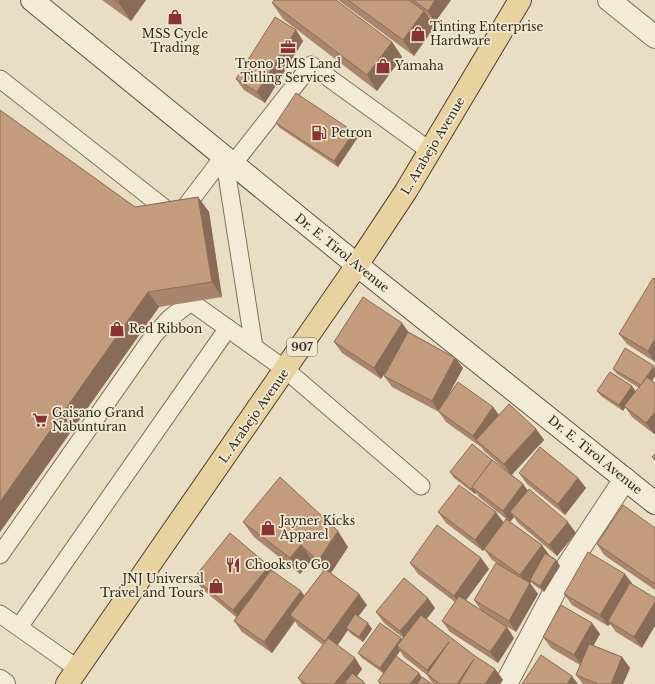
<svg xmlns="http://www.w3.org/2000/svg" width="655" height="684" font-family="'Libre Baskerville',serif">
<rect width="100%" height="100%" fill="#e9dec3"/>
<g fill="none" stroke-linecap="round" stroke-linejoin="round">
<g stroke="#81705c" stroke-width="19">
<g id="service">
<path d="M0,79L177,218L224,156"/>
<path d="M224,156L254,347"/>
<path d="M233,164L311,65L430,151"/>
<path d="M0,555L154,335L170,318L191,302L286,370L421,486"/>
<path d="M0,614L78,669"/>
<path d="M19,627L228,328"/>
</g>
</g>
<g stroke="#81705c" stroke-width="24">
<g id="minor">
<path d="M609,0L655,37"/>
<path d="M0,681L4,684"/>
<path d="M506,684L569,564L625,479"/>
</g>
</g>
<g stroke="#63513f" stroke-width="24">
<path id="secondary" d="M32,0L357,265L655,503"/>
</g>
<g stroke="#4f3f30" stroke-width="24">
<path id="primary" d="M67,684L357,265L406,191L520,0"/>
</g>
<use href="#service" stroke="#f4ebd6" stroke-width="17"/>
<use href="#minor" stroke="#f4ebd6" stroke-width="22"/>
<use href="#secondary" stroke="#f4ebd6" stroke-width="22"/>
<use href="#primary" stroke="#e8d29f" stroke-width="22"/>
</g>
<g fill="#a8856c">
<path d="M102,0H146L131,21Z"/>
<path d="M338,0H451L435,22L428,16L435,26L414,56Z"/>
<path d="M272,3L392,42L402,57L377,91L283,19Z"/>
<path d="M296,30L303,41L265,103L244,90L236,79Z"/>
<path d="M0,110L135,207L198,197L209,212L222,297L159,307L0,532Z"/>
<path d="M276,123L358,137L338,167L280,128Z"/>
<path d="M655,279V362L627,344L619,334Z"/>
<path d="M409,332L455,358L463,368L447,398L493,407L499,415L536,429L544,440L512,475L523,484L528,491L576,533L557,556L518,523L514,517L510,522L480,498L476,493L475,494L454,478L450,472L510,474L484,451L481,447L446,422L439,412L392,387L384,376L387,369L381,379L342,353L334,342Z"/>
<path d="M655,368V376L652,381L655,383V433L654,434L632,417L625,407L623,411L601,396L597,391L632,386L636,392L633,395L639,388L617,374L613,369Z"/>
<path d="M519,473L578,478L586,488L565,515L527,484Z"/>
<path d="M438,512L503,522L556,560L560,566L544,592L534,585L531,582L530,583L538,594L516,632L491,617L514,638L498,663L450,632L442,621L455,602L418,574L410,563L481,558L489,569L466,600L481,610L474,600L498,564L492,560L484,549L483,551L446,523Z"/>
<path d="M243,522L348,547L331,573L367,605L358,616L372,629L363,642L350,633L348,630L337,645L355,658L362,669L357,676L364,682L366,684H367H302L298,678L323,645L298,626L295,621L272,653L242,632L234,621L236,617L202,589L194,578L273,571L304,596L323,571L312,560L300,574L254,537Z"/>
<path d="M655,528V590L604,555L597,544Z"/>
<path d="M625,574L632,583L642,648L616,632L610,624L608,626L572,605L564,594Z"/>
<path d="M435,608L427,619L475,656L495,669L503,680L500,684H433L427,675L404,657L400,651L392,662L419,673L422,678L432,684H380L378,681L383,673L362,658L358,653L401,638L402,640L403,638L384,623L376,612Z"/>
<path d="M592,623L600,634L593,645L622,657L630,668L623,684H583L576,675L580,665L551,648L543,637Z"/>
</g>
<g fill="#886c58">
<path d="M120,0H146L131,21L118,2Z"/>
<path d="M435,0H451L435,22L428,11Z"/>
<path d="M424,11L435,26L414,56L403,40Z"/>
<path d="M296,30L303,41L265,103L257,92Z"/>
<path d="M392,42L402,57L377,91L367,75Z"/>
<path d="M354,132L358,137L338,167L334,161Z"/>
<path d="M198,197L209,212L222,297L212,282Z"/>
<path d="M148,292L159,307L0,532V502Z"/>
<path d="M402,323L410,334L381,379L374,368Z"/>
<path d="M655,339V362L648,351Z"/>
<path d="M455,358L463,368L439,412L432,401Z"/>
<path d="M654,366L655,368V376L645,392L641,386Z"/>
<path d="M632,386L636,392L623,411L619,405Z"/>
<path d="M493,407L501,418L476,440L481,447L473,436Z"/>
<path d="M655,412V433L654,434L646,423Z"/>
<path d="M536,429L544,440L511,475L504,464Z"/>
<path d="M578,478L586,488L565,515L558,504Z"/>
<path d="M523,484L531,495L510,512L514,517L510,522L503,511Z"/>
<path d="M472,487L476,493L475,494L471,489Z"/>
<path d="M496,512L504,523L483,551L475,540Z"/>
<path d="M568,522L576,533L557,556L549,545Z"/>
<path d="M338,531L348,547L329,576L318,561Z"/>
<path d="M301,545L312,560L300,574L290,558Z"/>
<path d="M542,545L550,556L530,580L531,582L530,583L538,594L516,632L509,621L528,586L520,575Z"/>
<path d="M481,558L489,569L461,607L454,596Z"/>
<path d="M556,560L560,566L544,592L540,586Z"/>
<path d="M269,566L277,577L240,621L233,610Z"/>
<path d="M625,574L632,584L608,621L610,624L608,626L600,615Z"/>
<path d="M301,591L309,602L290,615L295,621L272,653L264,642Z"/>
<path d="M359,594L367,605L349,629L346,628L348,630L333,652L325,641Z"/>
<path d="M428,598L435,608L407,642L400,631Z"/>
<path d="M655,602V626L642,648L634,637Z"/>
<path d="M368,623L372,629L363,642L359,637Z"/>
<path d="M592,623L600,634L582,666L574,655Z"/>
<path d="M507,627L514,638L498,663L490,652Z"/>
<path d="M401,638L405,644L397,646L400,651L384,674L380,668Z"/>
<path d="M449,642L434,679L427,670Z"/>
<path d="M622,657L630,668L623,684H611Z"/>
<path d="M355,658L362,669L351,684H334Z"/>
<path d="M474,659L472,684H457Z"/>
<path d="M495,669L503,680L500,684H485Z"/>
<path d="M419,673L423,679L419,684H410Z"/>
<path d="M572,676L578,684H567Z"/>
</g>
<g fill="#c39b7d" stroke="#886c58">
<path d="M114,0H120L118,2Z"/>
<path d="M274,0H336L392,42L367,75L272,3Z"/>
<path d="M348,0H409L424,11L403,40Z"/>
<path d="M413,0H435L428,11Z"/>
<path d="M275,17L296,30L257,92L236,79Z"/>
<path d="M296,93L354,132L334,161L276,123Z"/>
<path d="M0,110L135,207L198,197L212,282L148,292L0,502Z"/>
<path d="M653,278L655,279V339L648,351L619,334Z"/>
<path d="M363,297L402,323L374,368L334,342Z"/>
<path d="M408,332L455,358L432,401L384,376Z"/>
<path d="M625,348L654,366L645,379L641,385L613,369Z"/>
<path d="M610,372L632,386L619,405L597,391Z"/>
<path d="M647,377L655,383V412L646,423L624,406Z"/>
<path d="M458,382L493,407L473,436L438,411Z"/>
<path d="M509,404L536,429L504,464L476,440Z"/>
<path d="M472,444L492,460L471,489L450,472Z"/>
<path d="M540,447L578,478L558,504L519,473Z"/>
<path d="M655,454V460L652,457Z"/>
<path d="M492,460L523,484L503,511L472,487Z"/>
<path d="M280,477L338,531L318,561L301,545L290,558L243,522Z"/>
<path d="M459,485L496,512L475,540L438,512Z"/>
<path d="M529,489L568,522L549,545L510,512Z"/>
<path d="M623,505L655,528V584L597,544Z"/>
<path d="M506,519L542,545L520,575L484,549Z"/>
<path d="M437,525L481,558L454,596L410,563Z"/>
<path d="M230,533L269,566L233,610L194,578Z"/>
<path d="M588,552L625,574L600,615L564,594Z"/>
<path d="M545,553L556,560L540,586L530,580Z"/>
<path d="M496,563L530,583L509,621L474,600Z"/>
<path d="M325,569L359,594L325,641L290,615Z"/>
<path d="M271,570L301,591L264,642L234,621Z"/>
<path d="M404,578L428,598L400,631L376,612Z"/>
<path d="M630,583L655,598V602L634,637L608,621Z"/>
<path d="M459,596L507,627L490,652L442,621Z"/>
<path d="M561,605L592,623L574,655L543,637Z"/>
<path d="M355,614L368,623L359,637L346,628Z"/>
<path d="M421,615L475,656L495,669L485,684H459L474,659L457,684H440L427,674L449,642L427,670L397,646Z"/>
<path d="M380,623L401,638L380,668L358,653Z"/>
<path d="M328,638L355,658L334,684H306L298,678Z"/>
<path d="M589,644L622,657L611,684H598L576,675Z"/>
<path d="M541,655L572,676L567,684H522Z"/>
<path d="M396,656L419,673L410,684H382L378,681Z"/>
<path d="M352,673L364,682L362,684H344Z"/>
<path d="M422,677L432,684H417Z"/>
</g>
<defs>
<g id="shop-bare" transform="scale(1.2)"><path d="M-5-2.5h2.3a2.7 3.5 0 0 1 5.4 0H5L5.5 6h-11ZM-1.5-2.5h3a1.5 2.3 0 0 0-3 0Z" fill="#893333" stroke="#f1e8d2" stroke-width="2.5" paint-order="stroke"/></g>
<g id="office-bare" transform="scale(1.2)"><path d="M-6-3h4V-5.5h4V-3h4V5H-6ZM-1-4.5V-3h2v-1.5ZM-6 0V1H6V0Z" fill="#893333" stroke="#f1e8d2" stroke-width="2.5" paint-order="stroke"/></g>
<g id="fuel-bare" transform="scale(1.2)"><path d="M-5.5-6h7V0h2V4h1.3V-2.5L3-4.5l.8-.8L6-3V5H2.5V1h-1V6h-7ZM-4.2-4.7v3.2H.2V-4.7Z" fill="#893333" stroke="#f1e8d2" stroke-width="2.5" paint-order="stroke"/></g>
<g id="supermarket-bare" transform="scale(1.2)"><path d="M-6-5.5h2.5l.6 2H6L4.5 2H-2.5L-4.4-4H-6ZM-1.5 3.2a1.3 1.3 0 1 0 .1 0ZM3 3.2a1.3 1.3 0 1 0 .1 0Z" fill="#893333" stroke="#f1e8d2" stroke-width="2.5" paint-order="stroke"/></g>
<g id="restaurant-bare" transform="scale(1.2)"><path d="M-5-6h1v4h1v-4h1v4h1v-4h1v5L-1.5 .5V6h-2V.5L-5-1ZM5-6V6H3V1.5H1.5Q1.5-4 5-6Z" fill="#893333" stroke="#f1e8d2" stroke-width="2.5" paint-order="stroke"/></g>
</defs>
<g fill-rule="evenodd">
<use href="#shop-bare" x="175" y="17"/>
<use href="#shop-bare" x="418" y="34"/>
<use href="#office-bare" x="288" y="47"/>
<use href="#shop-bare" x="383" y="66"/>
<use href="#fuel-bare" x="319" y="133"/>
<use href="#shop-bare" x="117" y="329"/>
<use href="#supermarket-bare" x="40" y="420"/>
<use href="#shop-bare" x="268" y="528"/>
<use href="#restaurant-bare" x="233" y="565"/>
<use href="#shop-bare" x="216" y="586"/>
</g>
<g text-anchor="middle" stroke-width="3.5" stroke-linejoin="round" paint-order="stroke">
<rect fill="#f1e8d2" stroke="#6b6254" stroke-width="1" x="287" y="338" width="30" height="18" rx="3"/>
<g font-size="11" font-weight="bold" fill="#32281e">
<text x="302" y="351">907</text>
</g>
<g font-size="12" fill="#32281e" stroke="#f1e8d2" text-anchor="start">
<text x="430" y="31">Tinting Enterprise<tspan x="430" dy="14">Hardware</tspan></text>
<text x="175" y="38" text-anchor="middle">MSS Cycle<tspan x="175" dy="14">Trading</tspan></text>
<text x="288" y="68" text-anchor="middle">Trono PMS Land<tspan x="288" dy="14">Titling Services</tspan></text>
<text x="395" y="70">Yamaha</text>
<text x="331" y="137">Petron</text>
<text x="129" y="333">Red Ribbon</text>
<text x="52" y="417">Gaisano Grand<tspan x="52" dy="14">Nabunturan</tspan></text>
<text x="280" y="525">Jayner Kicks<tspan x="280" dy="14">Apparel</tspan></text>
<text x="245" y="569">Chooks to Go</text>
<text x="204" y="583" text-anchor="end">JNJ Universal<tspan x="204" dy="14">Travel and Tours</tspan></text>
</g>
<g font-size="12" fill="#32281e" stroke="#f1e8d2">
<text transform="translate(433 146) rotate(-59)" y="4">L. Arabejo Avenue</text>
<text transform="translate(342 253) rotate(39)" y="4">Dr. E. Tirol Avenue</text>
<text transform="translate(254 416) rotate(-55)" y="4">L. Arabejo Avenue</text>
<text transform="translate(595 455) rotate(39)" y="4">Dr. E. Tirol Avenue</text>
</g>
</g>
</svg>
